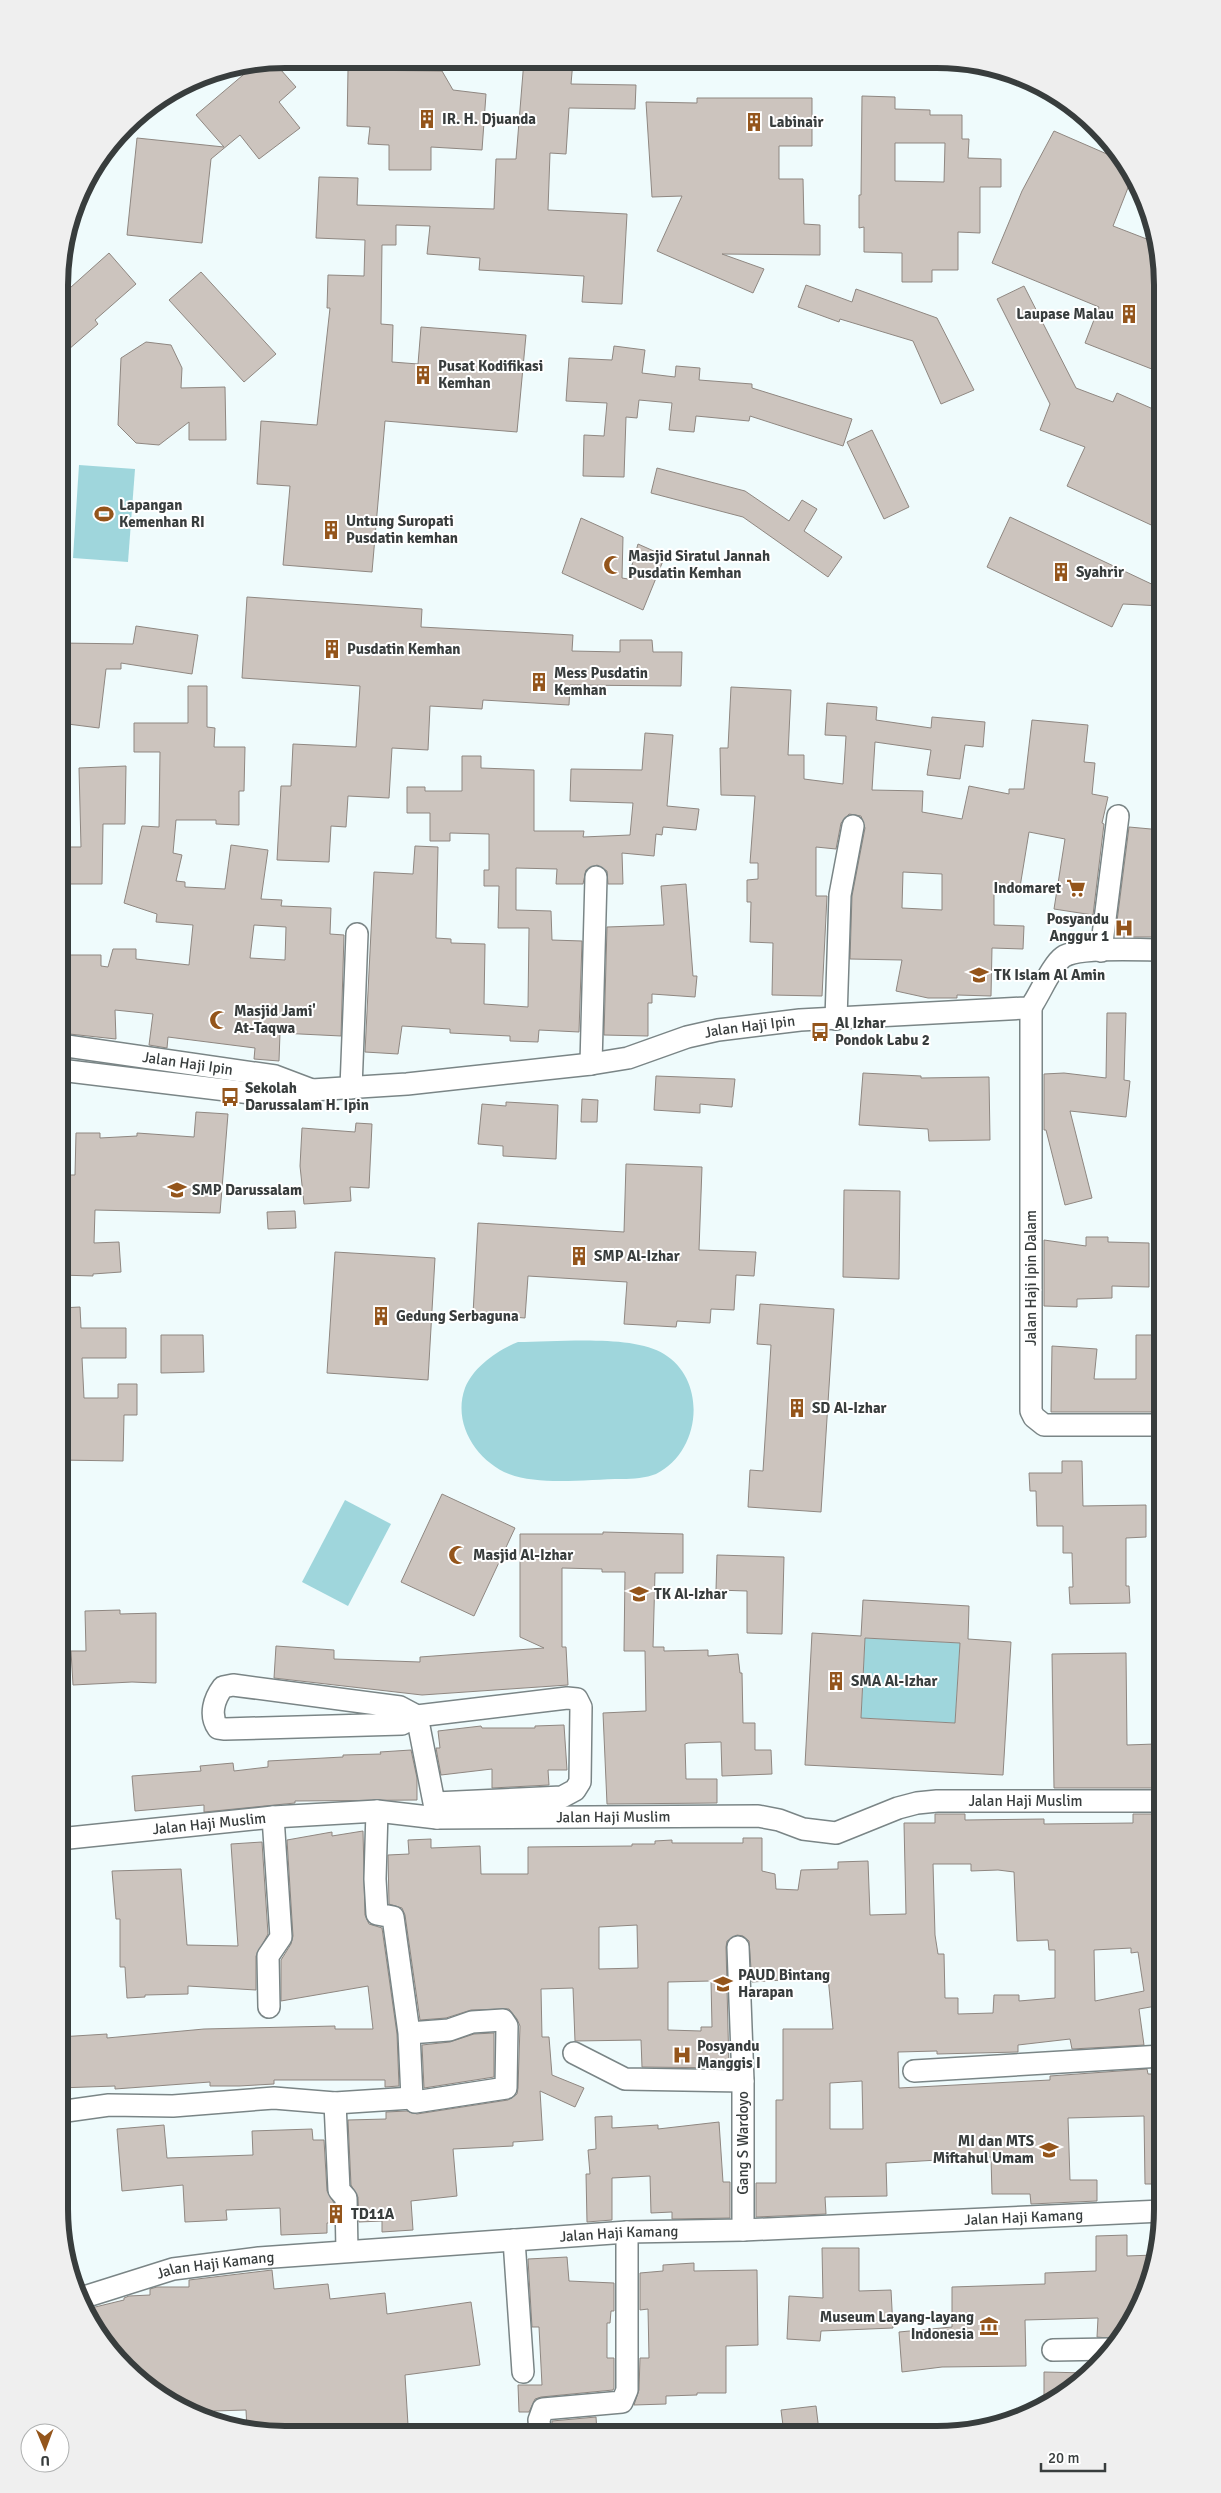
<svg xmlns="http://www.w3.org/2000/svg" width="1221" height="2493" font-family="Signika,sans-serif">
<rect width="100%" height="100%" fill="#effbfc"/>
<g fill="#9fd6dc">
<path d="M79,465L135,469L128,562L73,558Z"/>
<path d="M518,1342C556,1342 633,1334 664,1354C708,1381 701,1452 656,1474C646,1478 633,1479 622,1479C588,1479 541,1486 509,1474C477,1461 452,1424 465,1388C473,1367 499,1349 518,1342Z"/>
<path d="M345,1500L391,1524L348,1606L302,1582Z"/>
<path d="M865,1638L960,1643L955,1723L861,1718Z"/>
</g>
<g fill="#ccc4be" stroke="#8f8781" fill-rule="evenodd">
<path d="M524,60L573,61L571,84L636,85L635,109L569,108L566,154L550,153L548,210L627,214L622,304L582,302L584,276L479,270L480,258L427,254L430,226L396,225V245H382L381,324L393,325L392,362L418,364L421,327L526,335L517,432L385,421L372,572L283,565L290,486L257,484L261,421L317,425L330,308H327L328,275L364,276L365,240L316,238L319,177L358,178L357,205L494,209L496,159H516Z"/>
<path d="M273,61L296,87L279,102L300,128L259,159L240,135L211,159L202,243L127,235L137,138L224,147L196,115L256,64Z"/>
<path d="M348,70L442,71L453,90L486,94L482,150L431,147V170H389V145L368,144L370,127L347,126Z"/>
<path d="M862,96L895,97V109L930,110V115H962V139H969L968,158L1001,159V187H980V233L958,232V270H932V282H902V253L864,252V227L859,228V195H861ZM895,143H945L944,182L895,181Z"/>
<path d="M697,98H812V146H779V179H803L804,224L820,225V255L722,254L764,269L753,293L657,251L682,196L652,197L646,102L697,103Z"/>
<path d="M1054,131L1123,161L1132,171L1133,175L1113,226L1157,243L1162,285V373L1085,343L1099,307L992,263L1022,191Z"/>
<path d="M109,253L136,284L95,320L98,324L61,356V296Z"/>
<path d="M201,272L276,354L244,382L169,300Z"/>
<path d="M806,285L852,302L856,289L937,318L974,390L941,404L913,341L840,319L839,322L798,307Z"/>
<path d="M1024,286L1076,388L1113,402L1117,393L1162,413V530L1067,486L1085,447L1040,430L1050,404L997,299Z"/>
<path d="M146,342L171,345L182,368L181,388L225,387L226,440H189V422L159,445L136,443L118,425L121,358Z"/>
<path d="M614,346L645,350L642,373L675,377L676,366L700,368L699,380L752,384V388L852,419L843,446L750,416L749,421L696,416L694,432L669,430L672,403L639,400L637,418L626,417L624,477L583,476L584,435L604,436L607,403L566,401L569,358L612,360Z"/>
<path d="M872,430L909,507L884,519L847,442Z"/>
<path d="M657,468L745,491L789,521L802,500L817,509L804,531L842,557L828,577L743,517L651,493Z"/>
<path d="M1010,517L1162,589V606L1123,604L1112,627L987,567Z"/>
<path d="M581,518L623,537L622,578L628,579L638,544L665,556L643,610L562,573Z"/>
<path d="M247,597L422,609L421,627L573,635L572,651L620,652V640H652L653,652H682L681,686L570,685L569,705L483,700L482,709L430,706L428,750L392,748L389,798L348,796L346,827L331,826L329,862L277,860L281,786H291L293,744L356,747L360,686L242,678Z"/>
<path d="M136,626L198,635L192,674L121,663V669H106L99,728L60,723V643L133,644Z"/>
<path d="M188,686H207V727L215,728L214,747H245L244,791H239V825L216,824V820H176L173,853L182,855L176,881L185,882V887L225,889L231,845L268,850L261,899L282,900L281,906L331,908L330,934L344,935L341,1036L280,1033L279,1061L254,1059L255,1048L168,1037L167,1048L149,1045L153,1014L115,1010L116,1039L60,1033V955H101V966L108,967L113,949H136V959L189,965L193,925L156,922L157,914L124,903L142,826L159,827L160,752H134V723H188ZM254,925L286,927L285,960L250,958Z"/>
<path d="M731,687L791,690L788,755H804V779L843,784L846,736L825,735L827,703L877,707L876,720L931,728L932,717L985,722L983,747L965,745L960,779L927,775L931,750L875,742L872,790L923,791L922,812L962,819L969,786L1009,794V789H1024L1032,720L1088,725L1084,762L1095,763L1092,794L1108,797L1102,823L1104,824L1093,915L1054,909L1065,839L1029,832L1020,887L994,883V925L1024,926L1023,949L992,948L991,996L957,995V998H928L896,991L902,960L850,959L852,896L865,828L861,816L849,814L841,823L836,849L816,847V896H827L822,996L772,995L773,943L750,942L751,902H747V880L758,879V863H750L755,796L721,795L720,748H728ZM903,872L942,874V910L902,908Z"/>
<path d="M645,733L673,735L667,806L699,809L696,830L663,827L662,835L656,834L654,856L622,853L623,884H608L607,871L597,865L586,870L583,884H556L557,869L516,868V910L551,911L552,940L582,941L579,1032L539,1030L538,1042L510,1041V1036L450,1033V1029L402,1026L398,1054L365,1052L374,872L413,874L415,846L438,847L436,938L451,939V943L485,944L484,1004L528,1007L529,928H498L499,886H484V870H489V834L450,833V841H430V813H407V787H425V791H462V756H481V768L534,770V831H584L583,837L630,835L633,803L570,801L571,769L642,770Z"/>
<path d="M126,766L125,824H103L102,884H60V847H81L79,768Z"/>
<path d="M1129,827L1162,830V879L1155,906L1152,937H1115Z"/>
<path d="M686,884L693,976H697L695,997L652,994V1003H648V1036L604,1035L607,927L664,925L661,886Z"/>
<path d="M1107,1013H1126L1124,1080L1130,1081L1126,1117L1070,1111L1092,1198L1065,1205L1046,1130H1044V1074L1064,1073L1106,1078Z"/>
<path d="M863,1073L921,1076V1078L989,1077L990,1140L929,1141L928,1129L859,1125Z"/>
<path d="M656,1076L735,1079L732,1107L700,1104V1113L654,1110Z"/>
<path d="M582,1099L598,1100L597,1122H581Z"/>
<path d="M506,1102L558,1105L556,1159L503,1156V1146L478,1144L482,1104L506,1106Z"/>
<path d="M196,1112L228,1114L220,1213L95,1210L94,1243L119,1242L121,1272L93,1274V1276L60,1275V1175H75L76,1133H100V1138L137,1136V1133L194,1137Z"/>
<path d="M356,1123L372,1124L369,1188L350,1187L351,1201L304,1204L300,1166L302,1128L355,1132Z"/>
<path d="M626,1164L702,1167L699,1250L756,1252L754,1276L736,1275L734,1310L711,1309L710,1323L677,1321L676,1327L624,1324L627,1282L528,1276L525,1318L473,1314L478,1223L624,1232Z"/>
<path d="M844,1190L900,1191L899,1279L843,1277Z"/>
<path d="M295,1211L296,1228L268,1229L267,1212Z"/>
<path d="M1086,1237H1108V1242L1149,1243V1287L1112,1286V1298L1077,1299V1307L1044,1306V1240L1086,1246Z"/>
<path d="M335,1252L435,1258L428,1380L327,1373Z"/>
<path d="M760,1304L834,1309L821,1512L748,1507L750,1470L763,1471L771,1345L757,1344Z"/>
<path d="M80,1307L81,1328H126V1358H82L84,1398H118V1384H137V1415H124L123,1461L59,1460L60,1308Z"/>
<path d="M161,1335H203L204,1372L161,1373Z"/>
<path d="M1136,1335H1162V1412H1051L1052,1346L1097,1349L1094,1379H1136Z"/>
<path d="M1062,1461H1082L1083,1506L1146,1505V1537L1126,1538V1586H1129L1130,1603L1070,1604L1069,1587H1073L1072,1553H1063V1526H1037L1036,1491H1030L1029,1473H1062Z"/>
<path d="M442,1494L515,1528L474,1616L401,1582Z"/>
<path d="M603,1532L683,1534V1573H655L653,1647H664V1651L708,1650V1656L738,1654L740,1673H742L743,1723H755V1750H771L772,1774L722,1776L721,1742L688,1743L685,1744L686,1779H717V1803L607,1804L603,1713L646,1711L645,1651H624L625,1572H602V1569L562,1568V1647H566L568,1685L422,1695L274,1678L276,1646L334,1650V1659L420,1662V1657L544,1648L520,1637V1534H603Z"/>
<path d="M717,1555L784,1557L782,1634L747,1633V1591L716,1590Z"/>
<path d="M863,1600L969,1606L968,1639L1011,1642L1003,1775L805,1765L812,1633L861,1636ZM865,1638L960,1643L955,1723L861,1718Z"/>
<path d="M120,1610V1614L156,1613V1683L132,1682L73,1685L71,1651H86L85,1611Z"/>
<path d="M1126,1653L1127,1745L1155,1744L1156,1771H1159V1788H1054L1052,1654Z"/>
<path d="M564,1725L567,1770H548L549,1785L492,1788V1769L441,1775L436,1748H440L438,1731L481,1726L482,1728H535V1726Z"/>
<path d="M411,1750L417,1778V1800L295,1801V1803L204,1812V1805L135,1811L132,1776L201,1771L200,1766L233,1763L234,1771L268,1767V1761L343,1757V1755L381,1754L380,1752Z"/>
<path d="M935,1814H965V1820L1044,1819V1824L1133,1823V1814H1160V1819L1162,1818V2005L1139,2009L1144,2045L1072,2049L1070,2039L1018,2045V2052L937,2054V2051L898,2052L899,2088L1050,2080V2076L1147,2069L1148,2074H1162V2184H1145L1144,2116L1068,2118L1070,2180H1097V2201L1031,2204L1030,2194H992L991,2157L886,2163L887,2196L825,2197L826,2214L756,2217V2183H776V2100H783V2029H833L828,1977L752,1982L749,1941L743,1936L737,1935L727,1941L726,1947L729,2068L642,2067L641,2040L575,2041L573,1988L541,1989L542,2037H549L552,2075L584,2088L575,2107L540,2091L543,2140L513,2142V2146L453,2149L457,2196L411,2201L413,2230L382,2232V2221L359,2222L358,2197L351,2185L348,2120L386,2119V2112L407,2111L417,2114L508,2100L517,2094L518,2088L520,2026L517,2019L509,2009L471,2010L446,2018L420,2020L405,1915L402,1908L389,1904L388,1855L409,1854L408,1840L431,1839V1848L480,1846L481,1874H528V1847L632,1846V1844H655V1841L672,1840V1843H743V1838H762V1871L775,1874L776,1889L798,1890L801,1870L838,1869V1862L868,1861L870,1915L906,1914L904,1823H935ZM933,1864H971V1871L998,1870L1014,1872L1017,1941L1048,1940L1049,1950H1055V1998L1019,2001V1995H994L993,2013L958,2014V1998H945L944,1954H938L935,1935ZM637,1925L638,1968L599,1969V1927ZM1131,1948V1953L1138,1952L1144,1991L1095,2001L1094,1950ZM711,1981L712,2027H701V2031L668,2030V1982ZM862,2081L863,2129H830V2083Z"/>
<path d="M363,1831L365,1915L369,1924L382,1928L397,2034L399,2086L385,2087V2080H274V2084L239,2086H210V2082L115,2089V2086L59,2088V2037L107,2034V2038L204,2029L335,2026V2029H373L368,1986L281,2001V1960L291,1944L293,1936L287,1840L332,1832V1836Z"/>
<path d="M262,1842L268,1934L256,1956V1990L188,1986V1994L145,1995V1997L127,1998L125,1967H120V1919H116L112,1871L181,1869L187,1945L238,1946L231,1844Z"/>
<path d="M494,2033V2077L424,2088L422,2045L450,2042L474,2034Z"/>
<path d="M612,2116V2128L658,2125V2129L719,2122L723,2182H730V2218L672,2219V2212L651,2213L650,2176L612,2178V2220L587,2222L586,2174H590L588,2150L596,2149L595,2117Z"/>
<path d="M164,2125L167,2158L253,2155L252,2131L312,2129L313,2140H324L327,2191L334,2203V2223H327V2233L281,2235L280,2208L226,2210L227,2220L185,2222L183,2185L122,2191L117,2129Z"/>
<path d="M1127,2235V2256L1154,2255L1145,2295L1118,2339L1097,2337L1098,2318L1025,2320L1026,2366L942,2367L902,2372L899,2332L952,2327V2287L1045,2284V2273L1096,2271V2236Z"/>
<path d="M822,2248H859V2291L891,2290L893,2328L821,2331L820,2341L787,2339L789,2296L823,2298Z"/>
<path d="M567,2257L569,2281L614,2283V2311H611L610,2323H607V2358H614V2388L613,2390L541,2397L535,2399L529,2412H519L518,2385H542L539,2327H532L528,2259Z"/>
<path d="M694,2263V2271L757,2270L758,2345L726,2346V2393H697V2395L666,2396V2404L634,2405L639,2390L640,2358H649L648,2309L640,2310V2273L663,2271V2265Z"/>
<path d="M272,2270L274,2289L328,2284L330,2299L385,2293L387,2314L471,2302L480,2365L405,2375L408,2425L331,2431L247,2430L246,2410L214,2411V2421L185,2411L136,2378L97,2334L87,2313V2309L124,2300V2298L129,2296L150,2295V2289L157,2287H189V2280Z"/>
<path d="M1044,2372L1088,2373L1062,2396L1044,2404Z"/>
<path d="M816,2406L819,2431L784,2433L781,2410Z"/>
<path d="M596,2417L597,2432H552V2421Z"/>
</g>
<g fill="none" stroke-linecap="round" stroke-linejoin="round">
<g stroke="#7a8586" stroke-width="24">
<g id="minor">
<path d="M1101,951L1118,816"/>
<path d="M1031,1007V1411L1034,1417L1044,1425H1162"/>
<path d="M836,1019L840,895L853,826"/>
<path id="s1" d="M60,1045L275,1076L312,1090"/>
<path d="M591,1064L596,877"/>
<path id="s2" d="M60,1070L275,1096L312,1090L407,1084L591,1064L628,1058L687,1037L718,1030L800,1020L1025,1008L1031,1007L1034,1002C1041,991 1053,964 1063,957C1078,946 1141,950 1162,950"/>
<path d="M351,1088L357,934"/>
<path d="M435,1803L562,1797L575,1790L580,1782L581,1707L577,1699L567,1698L417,1716L402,1724L225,1729L218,1728C209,1715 214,1699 223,1687L233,1685L400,1707L417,1716L437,1818"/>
<path d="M377,1811L375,1879L377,1914L393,1917L409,2033L412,2098L415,2102L506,2088L507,2026L503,2020L472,2022L449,2030L409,2033"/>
<path id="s3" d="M59,1839L273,1817L377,1811L437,1818L758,1816L779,1820L803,1829L836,1833L898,1808L917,1803L937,1801H1162"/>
<path d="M738,1947L743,2081V2230"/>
<path d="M269,2007L268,1956L281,1937L273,1817"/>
<path d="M574,2053L625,2079L743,2081"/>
<path d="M914,2071L1162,2056"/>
<path d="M335,2103L339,2190L346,2198L347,2251"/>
<path d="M59,2112L109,2105L173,2106L274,2098L335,2103L412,2098"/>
<path d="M514,2240L523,2372"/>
<path id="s4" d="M81,2298L173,2269L259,2258L627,2232L743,2230L1162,2211"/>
<path d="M1053,2350L1111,2349"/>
<path d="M540,2432L539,2420L543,2409L622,2402L627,2390V2232"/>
</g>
</g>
<use href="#minor" stroke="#fff" stroke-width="21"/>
</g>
<defs>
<g id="building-bare" transform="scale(1.5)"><path d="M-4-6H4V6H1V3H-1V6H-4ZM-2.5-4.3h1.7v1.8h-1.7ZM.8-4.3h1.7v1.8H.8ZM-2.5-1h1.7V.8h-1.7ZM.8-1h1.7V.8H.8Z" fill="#94551b" stroke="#fff" stroke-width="2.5" paint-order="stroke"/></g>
<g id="stadium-bare" transform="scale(1.5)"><path d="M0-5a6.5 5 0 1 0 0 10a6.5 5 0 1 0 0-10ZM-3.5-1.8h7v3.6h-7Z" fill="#94551b" stroke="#fff" stroke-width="2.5" paint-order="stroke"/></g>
<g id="mosque-bare" transform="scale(1.5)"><path d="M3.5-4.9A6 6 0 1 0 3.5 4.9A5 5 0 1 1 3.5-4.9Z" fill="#94551b" stroke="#fff" stroke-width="2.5" paint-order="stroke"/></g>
<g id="supermarket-bare" transform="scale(1.5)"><path d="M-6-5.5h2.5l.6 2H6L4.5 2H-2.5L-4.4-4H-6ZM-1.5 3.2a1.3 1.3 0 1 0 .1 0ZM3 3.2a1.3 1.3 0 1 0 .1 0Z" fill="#94551b" stroke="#fff" stroke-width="2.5" paint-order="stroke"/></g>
<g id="hospital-bare" transform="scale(1.5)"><path d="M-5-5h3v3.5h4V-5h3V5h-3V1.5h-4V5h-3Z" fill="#94551b" stroke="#fff" stroke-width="2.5" paint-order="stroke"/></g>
<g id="school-bare" transform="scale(1.5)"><path d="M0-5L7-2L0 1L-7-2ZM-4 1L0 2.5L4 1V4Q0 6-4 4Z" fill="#94551b" stroke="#fff" stroke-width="2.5" paint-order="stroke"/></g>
<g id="bus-bare" transform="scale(1.5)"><path d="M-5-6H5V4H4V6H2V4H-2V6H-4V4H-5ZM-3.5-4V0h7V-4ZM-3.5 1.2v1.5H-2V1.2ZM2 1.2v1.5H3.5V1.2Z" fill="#94551b" stroke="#fff" stroke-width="2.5" paint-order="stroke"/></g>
<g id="museum-bare" transform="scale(1.5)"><path d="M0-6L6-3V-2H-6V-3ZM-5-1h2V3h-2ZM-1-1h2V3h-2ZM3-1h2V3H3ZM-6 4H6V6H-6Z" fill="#94551b" stroke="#fff" stroke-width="2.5" paint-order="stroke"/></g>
</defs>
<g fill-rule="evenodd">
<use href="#building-bare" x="427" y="119"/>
<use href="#building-bare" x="754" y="122"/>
<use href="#building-bare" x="1129" y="314"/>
<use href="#building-bare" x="423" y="375"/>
<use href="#stadium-bare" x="104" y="514"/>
<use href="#building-bare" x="331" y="530"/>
<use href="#mosque-bare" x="613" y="565"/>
<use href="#building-bare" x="1061" y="572"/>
<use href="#building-bare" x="332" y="649"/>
<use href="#building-bare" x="539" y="682"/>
<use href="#supermarket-bare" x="1076" y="888"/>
<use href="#hospital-bare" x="1124" y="928"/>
<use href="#school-bare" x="979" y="975"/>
<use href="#mosque-bare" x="219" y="1020"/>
<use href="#bus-bare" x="820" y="1032"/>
<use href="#bus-bare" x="230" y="1097"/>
<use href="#school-bare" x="177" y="1190"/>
<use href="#building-bare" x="579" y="1256"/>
<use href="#building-bare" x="381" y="1316"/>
<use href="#building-bare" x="797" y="1408"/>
<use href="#mosque-bare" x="458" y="1555"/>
<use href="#school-bare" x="639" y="1594"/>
<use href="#building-bare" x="836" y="1681"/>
<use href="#school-bare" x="723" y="1984"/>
<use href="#hospital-bare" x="682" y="2055"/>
<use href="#school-bare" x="1049" y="2150"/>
<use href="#building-bare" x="336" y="2214"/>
<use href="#museum-bare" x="989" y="2326"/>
</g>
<g text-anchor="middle" stroke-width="4" stroke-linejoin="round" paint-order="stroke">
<g font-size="15" font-weight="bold" fill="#383d3d" stroke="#fff" text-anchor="start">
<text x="442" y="124">IR. H. Djuanda</text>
<text x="769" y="127">Labinair</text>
<text x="1114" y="319" text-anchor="end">Laupase Malau</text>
<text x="438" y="371">Pusat Kodifikasi<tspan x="438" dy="17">Kemhan</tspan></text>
<text x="119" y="510">Lapangan<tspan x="119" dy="17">Kemenhan RI</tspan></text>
<text x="346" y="526">Untung Suropati<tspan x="346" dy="17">Pusdatin kemhan</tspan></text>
<text x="628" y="561">Masjid Siratul Jannah<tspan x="628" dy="17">Pusdatin Kemhan</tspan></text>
<text x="1076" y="577">Syahrir</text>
<text x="347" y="654">Pusdatin Kemhan</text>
<text x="554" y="678">Mess Pusdatin<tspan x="554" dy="17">Kemhan</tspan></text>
<text x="1061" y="893" text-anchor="end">Indomaret</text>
<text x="1109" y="924" text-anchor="end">Posyandu<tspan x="1109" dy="17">Anggur 1</tspan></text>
<text x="994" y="980">TK Islam Al Amin</text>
<text x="234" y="1016">Masjid Jami'<tspan x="234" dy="17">At-Taqwa</tspan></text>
<text x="835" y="1028">Al Izhar<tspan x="835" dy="17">Pondok Labu 2</tspan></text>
<text x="245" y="1093">Sekolah<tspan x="245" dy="17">Darussalam H. Ipin</tspan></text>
<text x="192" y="1195">SMP Darussalam</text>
<text x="594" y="1261">SMP Al-Izhar</text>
<text x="396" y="1321">Gedung Serbaguna</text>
<text x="812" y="1413">SD Al-Izhar</text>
<text x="473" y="1560">Masjid Al-Izhar</text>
<text x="654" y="1599">TK Al-Izhar</text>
<text x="851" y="1686">SMA Al-Izhar</text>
<text x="738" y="1980">PAUD Bintang<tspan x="738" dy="17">Harapan</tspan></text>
<text x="697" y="2051">Posyandu<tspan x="697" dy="17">Manggis I</tspan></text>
<text x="1034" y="2146" text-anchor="end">MI dan MTS<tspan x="1034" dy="17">Miftahul Umam</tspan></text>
<text x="351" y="2219">TD11A</text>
<text x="974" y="2322" text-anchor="end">Museum Layang-layang<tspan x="974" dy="17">Indonesia</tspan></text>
</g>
<g font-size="15" fill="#383d3d" stroke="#fff">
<text dy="5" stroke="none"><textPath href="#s2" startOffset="698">Jalan Haji Ipin</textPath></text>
<text dy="5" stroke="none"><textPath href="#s1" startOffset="129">Jalan Haji Ipin</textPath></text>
<text transform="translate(1031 1278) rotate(-90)" y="5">Jalan Haji Ipin Dalam</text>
<text dy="5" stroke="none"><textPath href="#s3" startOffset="976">Jalan Haji Muslim</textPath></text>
<text dy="5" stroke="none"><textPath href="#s3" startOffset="556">Jalan Haji Muslim</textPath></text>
<text dy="5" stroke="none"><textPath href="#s3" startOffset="151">Jalan Haji Muslim</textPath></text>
<text transform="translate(743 2143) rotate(-90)" y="5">Gang S Wardoyo</text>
<text dy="5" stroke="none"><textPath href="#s4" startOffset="949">Jalan Haji Kamang</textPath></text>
<text dy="5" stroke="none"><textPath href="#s4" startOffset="544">Jalan Haji Kamang</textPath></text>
<text dy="5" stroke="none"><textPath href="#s4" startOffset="139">Jalan Haji Kamang</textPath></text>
</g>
</g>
<path d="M0 0H1221V2493H0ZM285 68H937A217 217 0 0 1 1154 285V2209A217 217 0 0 1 937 2426H285A217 217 0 0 1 68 2209V285A217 217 0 0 1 285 68Z" fill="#efefef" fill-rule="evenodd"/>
<path fill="none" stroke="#383d3d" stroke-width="6" d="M285 68H937A217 217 0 0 1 1154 285V2209A217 217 0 0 1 937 2426H285A217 217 0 0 1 68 2209V285A217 217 0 0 1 285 68Z"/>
<g transform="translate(45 2448) rotate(179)"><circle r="24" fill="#ffffff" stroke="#afb1b1"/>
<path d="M0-4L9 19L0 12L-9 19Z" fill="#94551b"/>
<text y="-8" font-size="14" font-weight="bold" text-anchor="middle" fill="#383d3d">U</text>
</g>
<path d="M1041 2463v8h64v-8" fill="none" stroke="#383d3d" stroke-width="2.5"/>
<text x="1048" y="2463" font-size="15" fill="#383d3d" stroke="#ffffff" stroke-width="4" paint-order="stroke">20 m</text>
</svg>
